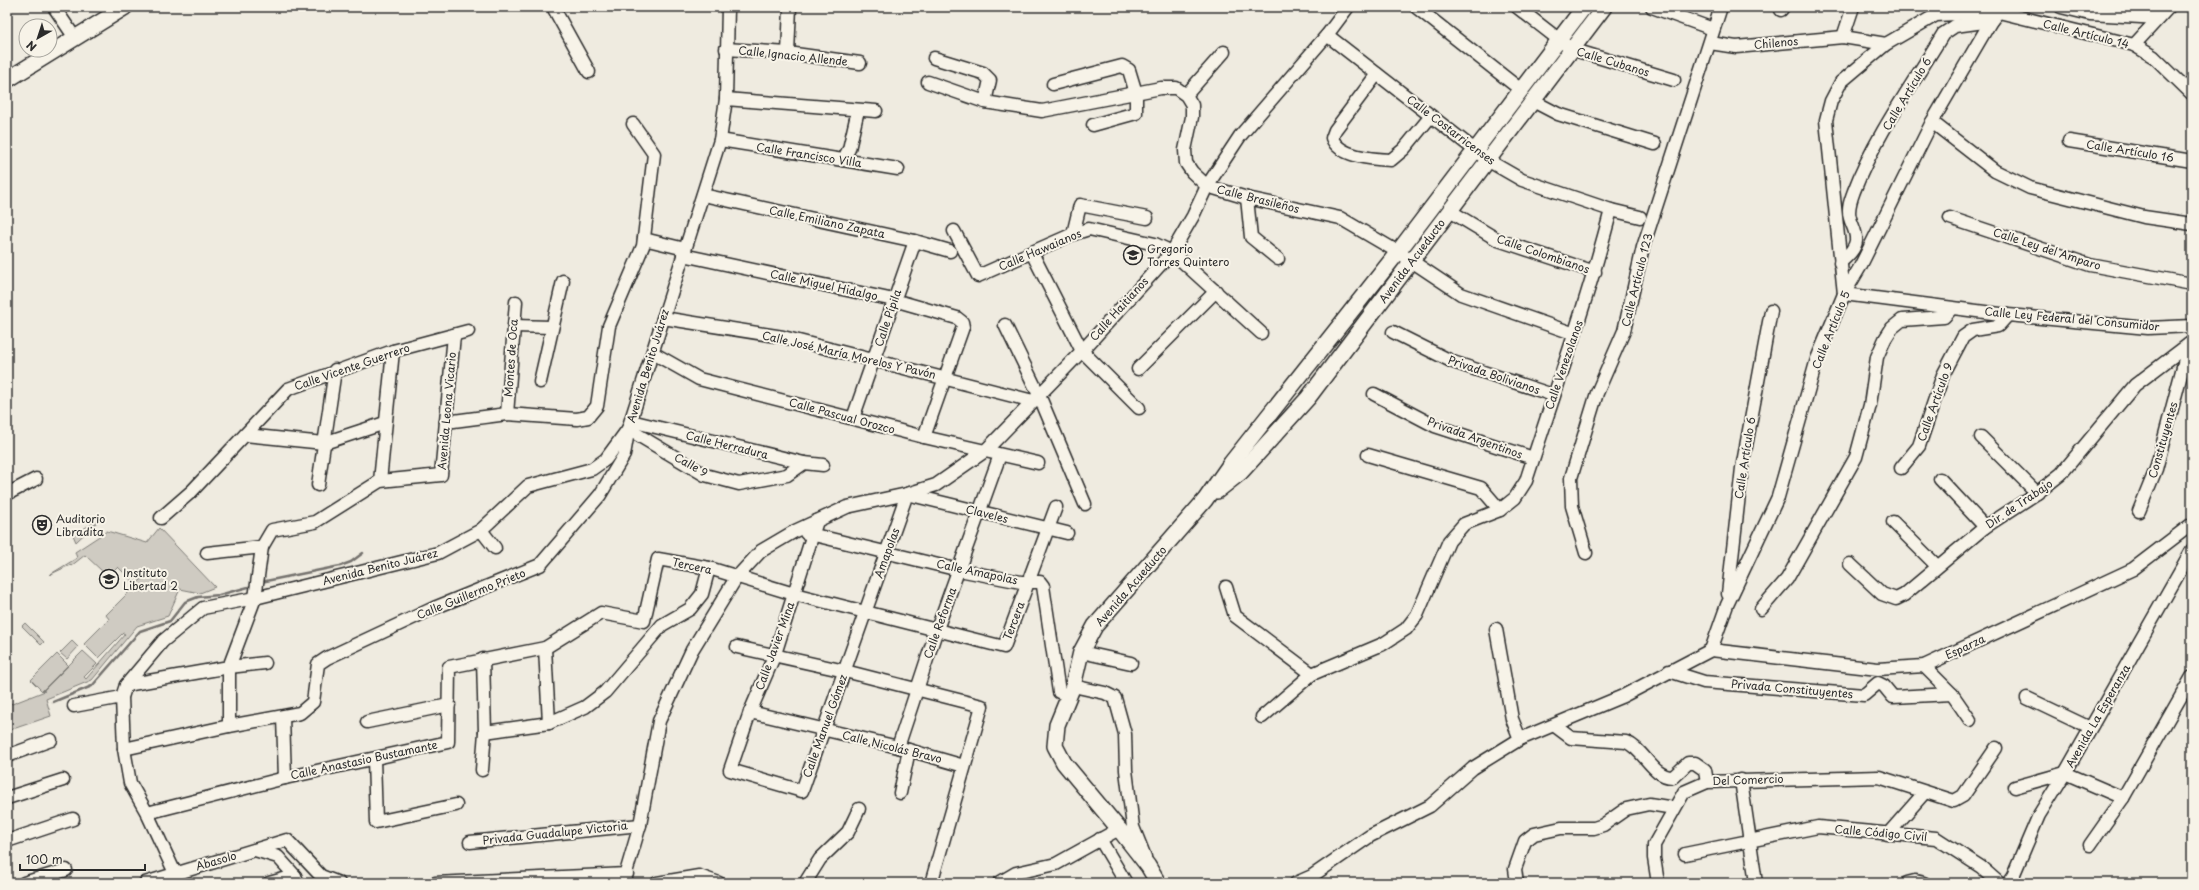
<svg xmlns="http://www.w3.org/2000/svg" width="2199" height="890" font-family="'Playpen Sans',sans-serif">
<rect width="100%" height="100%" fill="#efebe0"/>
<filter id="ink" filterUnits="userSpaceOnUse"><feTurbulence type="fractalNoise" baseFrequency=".025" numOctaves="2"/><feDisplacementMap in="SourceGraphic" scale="8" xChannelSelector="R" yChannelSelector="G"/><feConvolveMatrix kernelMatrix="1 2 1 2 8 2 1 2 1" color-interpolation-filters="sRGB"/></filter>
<g filter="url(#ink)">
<g fill="#cfcbc2" stroke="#7d7b76">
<path d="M100,519L76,542L73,535Z"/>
<path d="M159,528L215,587L200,593L180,589L168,616L137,626L92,680L46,699L51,716L7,731V700L12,704L45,691H43L83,651L97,664L84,677L86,679L125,634L123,633L98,658L84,644L109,619L106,615L142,579L132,581L118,567L112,573L107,569L103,572L85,555L71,566L70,565L49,575L77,558L75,552L107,531L147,543Z"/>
<path d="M25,623L44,642L41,645L22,626Z"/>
<path d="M72,641L78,647L67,659L60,653Z"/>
<path d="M57,654L68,665L42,691L31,680Z"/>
</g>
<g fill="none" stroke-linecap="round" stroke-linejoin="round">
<g stroke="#74726e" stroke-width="2.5">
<path d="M261,582L340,566L351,562L363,553"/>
<path d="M53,702L92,686L140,631L170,621L185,602L198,597L219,595L252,586"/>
</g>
<g stroke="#2b2b2b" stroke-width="15">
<g id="minor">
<path d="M54,7L75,38"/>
<path d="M553,7L589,72"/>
<path d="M1416,7L1521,90"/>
<path d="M1517,7L1571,49L1674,80"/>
<path d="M1652,7L1713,29"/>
<path d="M2061,7L2090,14L2158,18"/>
<path d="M1781,10L1783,7"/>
<path d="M1327,35L1489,161L1522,180L1611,210L1640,217"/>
<path d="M1843,37L1853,7"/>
<path d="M1710,43L1736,47L1843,37L1886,44"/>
<path d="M2134,45L2169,7"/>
<path d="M726,49L788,53L860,63"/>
<path d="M788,53L790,7"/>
<path d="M934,58L983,73L990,80L985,102"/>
<path d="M1377,74L1335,130L1332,138C1339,157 1372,159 1391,160L1404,149L1431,116"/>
<path d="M928,82L985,102L1042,111L1161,88H1176L1186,95L1192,105V117L1185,150L1186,163L1192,172L1207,186L1247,198L1340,218L1398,252L1461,294L1575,334"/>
<path d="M1053,84L1122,66L1129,70L1136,93V113L1093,125"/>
<path d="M1186,95L1224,52"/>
<path d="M726,99L876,111"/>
<path d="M1533,101L1558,114L1655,144"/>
<path d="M1932,122L1995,171L2030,188L2144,217L2192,224"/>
<path d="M720,140L898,169"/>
<path d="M2069,141L2192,161"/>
<path d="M843,160L849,149L858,110"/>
<path d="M703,195L915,241L950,251"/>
<path d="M1247,198L1251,237L1278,259"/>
<path d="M1450,211L1498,240L1595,272"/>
<path d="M1950,218L2090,265L2192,284"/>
<path d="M954,231L978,276L1073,234L1089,229L1155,244L1172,252L1261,333"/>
<path d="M1073,234L1080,205L1147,218"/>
<path d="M644,239L685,249"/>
<path d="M1032,253L1082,351L1139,408"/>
<path d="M683,255L894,300L957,318L962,322L963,327L924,437"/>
<path d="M1840,263C1846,257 1855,250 1856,241C1857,232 1852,226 1850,218C1847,209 1851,199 1854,191C1875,136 1913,84 1943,34L1955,26L1991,21"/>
<path d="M1844,294L1826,120L1831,101L1841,82L1886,44L1936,15L1999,12L2134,45L2154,57L2192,94"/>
<path d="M1844,294L2008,315L2148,328L2192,326"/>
<path d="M663,318L783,337L1033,401"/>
<path d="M1005,325L1039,395L1085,504"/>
<path d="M514,326L551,327"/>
<path d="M1393,332L1453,362L1553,395"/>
<path d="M653,353L699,379L924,437L1038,463"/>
<path d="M1138,369L1216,291"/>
<path d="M540,382L563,281"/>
<path d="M1374,394L1435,426L1533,458"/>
<path d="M507,414L516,302"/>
<path d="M853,418L915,241"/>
<path d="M631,421L804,463L823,465"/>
<path d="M446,422L507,414L577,419L588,417L597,406L609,326L643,246L654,154L633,124"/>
<path d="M628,429L705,475L739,484L787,475L804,463"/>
<path d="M245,435L324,443L385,423"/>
<path d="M1981,437L2037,493"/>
<path d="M1368,455L1481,488L1500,510"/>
<path d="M1901,468L1919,446L1943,375L1963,337L1973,330L1998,326L2008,315"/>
<path d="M1940,479L1985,527"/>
<path d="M380,481L393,351"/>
<path d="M318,485L335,370"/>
<path d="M7,494L36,479"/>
<path d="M907,494L1067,533"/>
<path d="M2139,511L2156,469L2189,344"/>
<path d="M161,518L192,491L288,389L393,351L468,331"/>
<path d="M817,521L775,654L750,712L730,770L802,791L907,494"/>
<path d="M1893,522L1937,566"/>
<path d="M481,530L495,548"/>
<path d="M806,533L959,570L1021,582H1040L1043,586L1059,692L1069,696"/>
<path d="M207,553L262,547"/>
<path d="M1586,553L1572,506L1571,478L1597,393L1624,331L1643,247L1721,7"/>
<path d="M1850,564L1882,594L1896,599L1904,595L1985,527L2037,493L2061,474L2135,385L2189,344L2192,345"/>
<path d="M1226,587L1235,616L1312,674"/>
<path d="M1728,594L1742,468L1771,311"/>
<path d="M1761,609L1787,579L1856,457L1870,405L1877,357L1885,339L1892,328L1902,320L1944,317L1951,309"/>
<path d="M1496,629L1512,719L1520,739"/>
<path d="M737,647L845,671L982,706L932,880"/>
<path d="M545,648L549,723"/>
<path d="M1711,650L1727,605L1778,497L1817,359L1844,294L1860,267L1932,122L1991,21L2002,7"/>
<path d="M1711,650L1878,669L1924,666L2133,569L2192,524"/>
<path d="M1081,652L1131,663"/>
<path d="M1924,666L1952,694L1970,720"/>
<path d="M1669,671L1704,682L1864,695L1878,683L1884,686L1893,697L1952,694"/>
<path d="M126,685L229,667L265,663"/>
<path d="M1073,686L1105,693L1115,698L1125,734L1126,770L1133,827L1145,857"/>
<path d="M2027,698L2090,728"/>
<path d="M74,706L122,697"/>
<path d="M750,712L898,747L964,766"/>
<path d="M283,717L285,778"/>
<path d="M1262,717L1312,674L1383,644L1406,629L1417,615L1449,541L1464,524L1500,510L1515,498L1526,481C1555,391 1587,302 1611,210"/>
<path d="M367,722L449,705"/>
<path d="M229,726V667L255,598L262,547L272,530L315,522L380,481L441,475L454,335"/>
<path d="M1555,726L1571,738L1626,742C1644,749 1653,778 1673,777L1688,763H1695L1705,770L1707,782"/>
<path d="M485,732L549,723L585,707L605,692L662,625L690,609L702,594L709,568"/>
<path d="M898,747L937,629L1000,455"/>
<path d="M124,749L229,726L300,713L313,702L318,664L327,658L434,608L540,565L600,495L624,455L628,432"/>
<path d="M7,756L51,740"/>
<path d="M374,759L376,822L456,805"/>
<path d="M482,770L485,732L483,659"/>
<path d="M1741,780L1756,883"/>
<path d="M2015,787L2065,773L2123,798"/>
<path d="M900,793L909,750"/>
<path d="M7,798L63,780"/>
<path d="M147,813L285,778L448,742L449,667L545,648L601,613L644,621L658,559L709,568L794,594L1004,647L1056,507"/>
<path d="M1888,834L1925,792"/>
<path d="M1100,839L1126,883"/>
<path d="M7,841L73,819"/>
<path d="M470,842L640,825"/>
<path d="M2090,845L2123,798L2192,677"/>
<path d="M255,850L278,857L295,876L298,883"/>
<path d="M1685,854L1818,827L1936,838L1981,867L1998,882"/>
<path d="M175,873L147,813L130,783L124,749L122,697L126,685L163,641L203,608L255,598L438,553L481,530L528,486L592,469L606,459L628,429L720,140L726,99L728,7"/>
<path d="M24,883L66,870"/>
<path d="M145,883L287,840L321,876L339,883"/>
<path d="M269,883L295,876"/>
<path d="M435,883L627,874"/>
<path d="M623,883L640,825L659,721L692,650L736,578L761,551L795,531L847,507L907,494L936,485L985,451L1082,351L1172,252L1193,216L1207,186L1240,136L1327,35L1348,7"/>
<path d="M657,883L699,876L719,883"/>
<path d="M805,883L820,859L848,832L859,809"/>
<path d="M999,883L1016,873L1056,864L1119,829"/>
<path d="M1296,883L1312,876L1370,836L1430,806L1473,768L1520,739L1623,696L1711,650"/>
<path d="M1517,883L1515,869L1525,841L1534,834L1561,828H1594L1603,825L1626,809L1649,804L1674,808"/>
<path d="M1658,883L1654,858V845L1684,792L1707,782L1879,777L1954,801L1963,796L1996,748"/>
<path d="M1907,883L1915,881L1924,883"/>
<path d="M2008,883L2013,876L2039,815L2065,773L2192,550"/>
</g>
</g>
<g stroke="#2b2b2b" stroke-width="18">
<g id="major">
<path d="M7,80L125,7"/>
<path d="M1217,491L1241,472L1308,398L1604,7"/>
<path d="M1158,883L1148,866L1119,829L1064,763L1055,746L1057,725L1073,686L1081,652L1095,626L1205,500L1231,463L1398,252L1584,7"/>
</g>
</g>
<use href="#minor" stroke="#f7f3e8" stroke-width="12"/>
<use href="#major" stroke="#f7f3e8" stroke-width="15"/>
</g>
</g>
<defs>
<g id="school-ring" transform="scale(1)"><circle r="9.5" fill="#f7f3e8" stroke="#2b2b2b" stroke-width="1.5"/><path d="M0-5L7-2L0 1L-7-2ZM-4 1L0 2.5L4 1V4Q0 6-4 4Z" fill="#2b2b2b"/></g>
<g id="theatre-ring" transform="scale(1)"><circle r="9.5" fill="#f7f3e8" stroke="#2b2b2b" stroke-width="1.5"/><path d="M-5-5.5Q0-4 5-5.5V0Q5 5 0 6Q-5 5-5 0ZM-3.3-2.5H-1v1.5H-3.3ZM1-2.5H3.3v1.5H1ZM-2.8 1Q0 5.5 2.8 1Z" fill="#2b2b2b"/></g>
</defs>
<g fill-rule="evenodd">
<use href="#school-ring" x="1133" y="255"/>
<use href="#theatre-ring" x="42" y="525"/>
<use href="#school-ring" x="109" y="579"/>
</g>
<g text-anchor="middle" stroke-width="4" stroke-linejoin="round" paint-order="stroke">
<g font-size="11" fill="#2b2b2b" stroke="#f7f3e8">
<text transform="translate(2086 34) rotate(14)" y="4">Calle Artículo 14</text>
<text transform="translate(1776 43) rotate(-5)" y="4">Chilenos</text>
<text transform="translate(793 56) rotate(6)" y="4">Calle Ignacio Allende</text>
<text transform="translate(1613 62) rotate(17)" y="4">Calle Cubanos</text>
<text transform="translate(1907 94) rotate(-59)" y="4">Calle Artículo 6</text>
<text transform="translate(1451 130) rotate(37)" y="4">Calle Costarricenses</text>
<text transform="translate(2130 151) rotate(9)" y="4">Calle Artículo 16</text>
<text transform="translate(809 155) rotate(9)" y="4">Calle Francisco Villa</text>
<text transform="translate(1258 199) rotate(14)" y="4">Calle Brasileños</text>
<text transform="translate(827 222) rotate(12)" y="4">Calle Emiliano Zapata</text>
<text transform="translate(2047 249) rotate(18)" y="4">Calle Ley del Amparo</text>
<text transform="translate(1040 250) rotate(-23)" y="4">Calle Hawaianos</text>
<text transform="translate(1543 254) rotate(19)" y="4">Calle Colombianos</text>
<text transform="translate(1412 261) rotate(-53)" y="4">Avenida Acueducto</text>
<text transform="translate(1637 280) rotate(-76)" y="4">Calle Artículo 123</text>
<text transform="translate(824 285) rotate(12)" y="4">Calle Miguel Hidalgo</text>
<text transform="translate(1119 309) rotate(-48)" y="4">Calle Haitianos</text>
<text transform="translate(888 318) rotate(-71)" y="4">Calle Pípila</text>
<text transform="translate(2072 319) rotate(5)" y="4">Calle Ley Federal del Consumidor</text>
<text transform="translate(1831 330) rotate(-68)" y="4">Calle Artículo 5</text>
<text transform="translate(849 355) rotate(13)" y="4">Calle José María Morelos Y Pavón</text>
<text transform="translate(511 358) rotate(-86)" y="4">Montes de Oca</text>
<text transform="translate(1564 365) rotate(-71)" y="4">Calle Venezolanos</text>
<text transform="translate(648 366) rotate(-73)" y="4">Avenida Benito Juárez</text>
<text transform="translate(352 367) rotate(-19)" y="4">Calle Vicente Guerrero</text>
<text transform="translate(1494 375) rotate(19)" y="4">Privada Bolivianos</text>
<text transform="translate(1935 402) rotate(-70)" y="4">Calle Artículo 9</text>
<text transform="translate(447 411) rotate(-85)" y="4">Avenida Leona Vicario</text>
<text transform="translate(842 416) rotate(15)" y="4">Calle Pascual Orozco</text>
<text transform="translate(1475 438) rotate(20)" y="4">Privada Argentinos</text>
<text transform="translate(2163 440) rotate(-74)" y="4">Constituyentes</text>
<text transform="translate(727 445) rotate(14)" y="4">Calle Herradura</text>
<text transform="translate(1745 458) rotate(-81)" y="4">Calle Artículo 6</text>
<text transform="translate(691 465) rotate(29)" y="4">Calle 9</text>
<text transform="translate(2019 504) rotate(-34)" y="4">Dir. de Trabajo</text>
<text transform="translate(987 514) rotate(14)" y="4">Claveles</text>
<text transform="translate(887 553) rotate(-70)" y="4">Amapolas</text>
<text transform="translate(692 566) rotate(12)" y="4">Tercera</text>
<text transform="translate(380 567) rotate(-14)" y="4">Avenida Benito Juárez</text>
<text transform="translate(977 572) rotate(12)" y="4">Calle Amapolas</text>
<text transform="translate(1131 586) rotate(-49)" y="4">Avenida Acueducto</text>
<text transform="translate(471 594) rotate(-22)" y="4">Calle Guillermo Prieto</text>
<text transform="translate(1014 621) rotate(-69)" y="4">Tercera</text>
<text transform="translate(940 623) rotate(-70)" y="4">Calle Reforma</text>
<text transform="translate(775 646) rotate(-70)" y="4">Calle Javier Mina</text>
<text transform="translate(1965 647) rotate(-25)" y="4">Esparza</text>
<text transform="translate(1792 689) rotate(5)" y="4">Privada Constituyentes</text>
<text transform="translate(2098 716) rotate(-60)" y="4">Avenida La Esperanza</text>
<text transform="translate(825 726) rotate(-70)" y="4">Calle Manuel Gómez</text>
<text transform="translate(892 747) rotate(14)" y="4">Calle Nicolás Bravo</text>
<text transform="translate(364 760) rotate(-12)" y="4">Calle Anastasio Bustamante</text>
<text transform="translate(1748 780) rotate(-2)" y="4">Del Comercio</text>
<text transform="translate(555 833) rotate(-6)" y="4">Privada Guadalupe Victoria</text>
<text transform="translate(1881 833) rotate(5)" y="4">Calle Código Civil</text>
<text transform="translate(216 861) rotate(-16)" y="4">Abasolo</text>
</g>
<g font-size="11" fill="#2b2b2b" stroke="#f7f3e8" text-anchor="start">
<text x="1147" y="253">Gregorio<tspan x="1147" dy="13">Torres Quintero</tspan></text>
<text x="56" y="523">Auditorio<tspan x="56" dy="13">Libradita</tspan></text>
<text x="123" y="577">Instituto<tspan x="123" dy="13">Libertad 2</tspan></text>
</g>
</g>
<rect width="2199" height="890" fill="none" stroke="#f7f3e8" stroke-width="24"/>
<rect x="12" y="12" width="2175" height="866" fill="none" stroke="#2b2b2b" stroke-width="1.5" filter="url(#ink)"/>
<g transform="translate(38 38) rotate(219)"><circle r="19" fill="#f7f3e8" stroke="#a5a39c"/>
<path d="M0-3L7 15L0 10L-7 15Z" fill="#2b2b2b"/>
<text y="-6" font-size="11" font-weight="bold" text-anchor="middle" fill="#2b2b2b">N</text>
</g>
<path d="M20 864v6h125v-6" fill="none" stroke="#2b2b2b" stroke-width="2"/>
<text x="26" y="864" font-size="12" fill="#2b2b2b" stroke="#f7f3e8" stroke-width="3" paint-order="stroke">100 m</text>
</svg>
